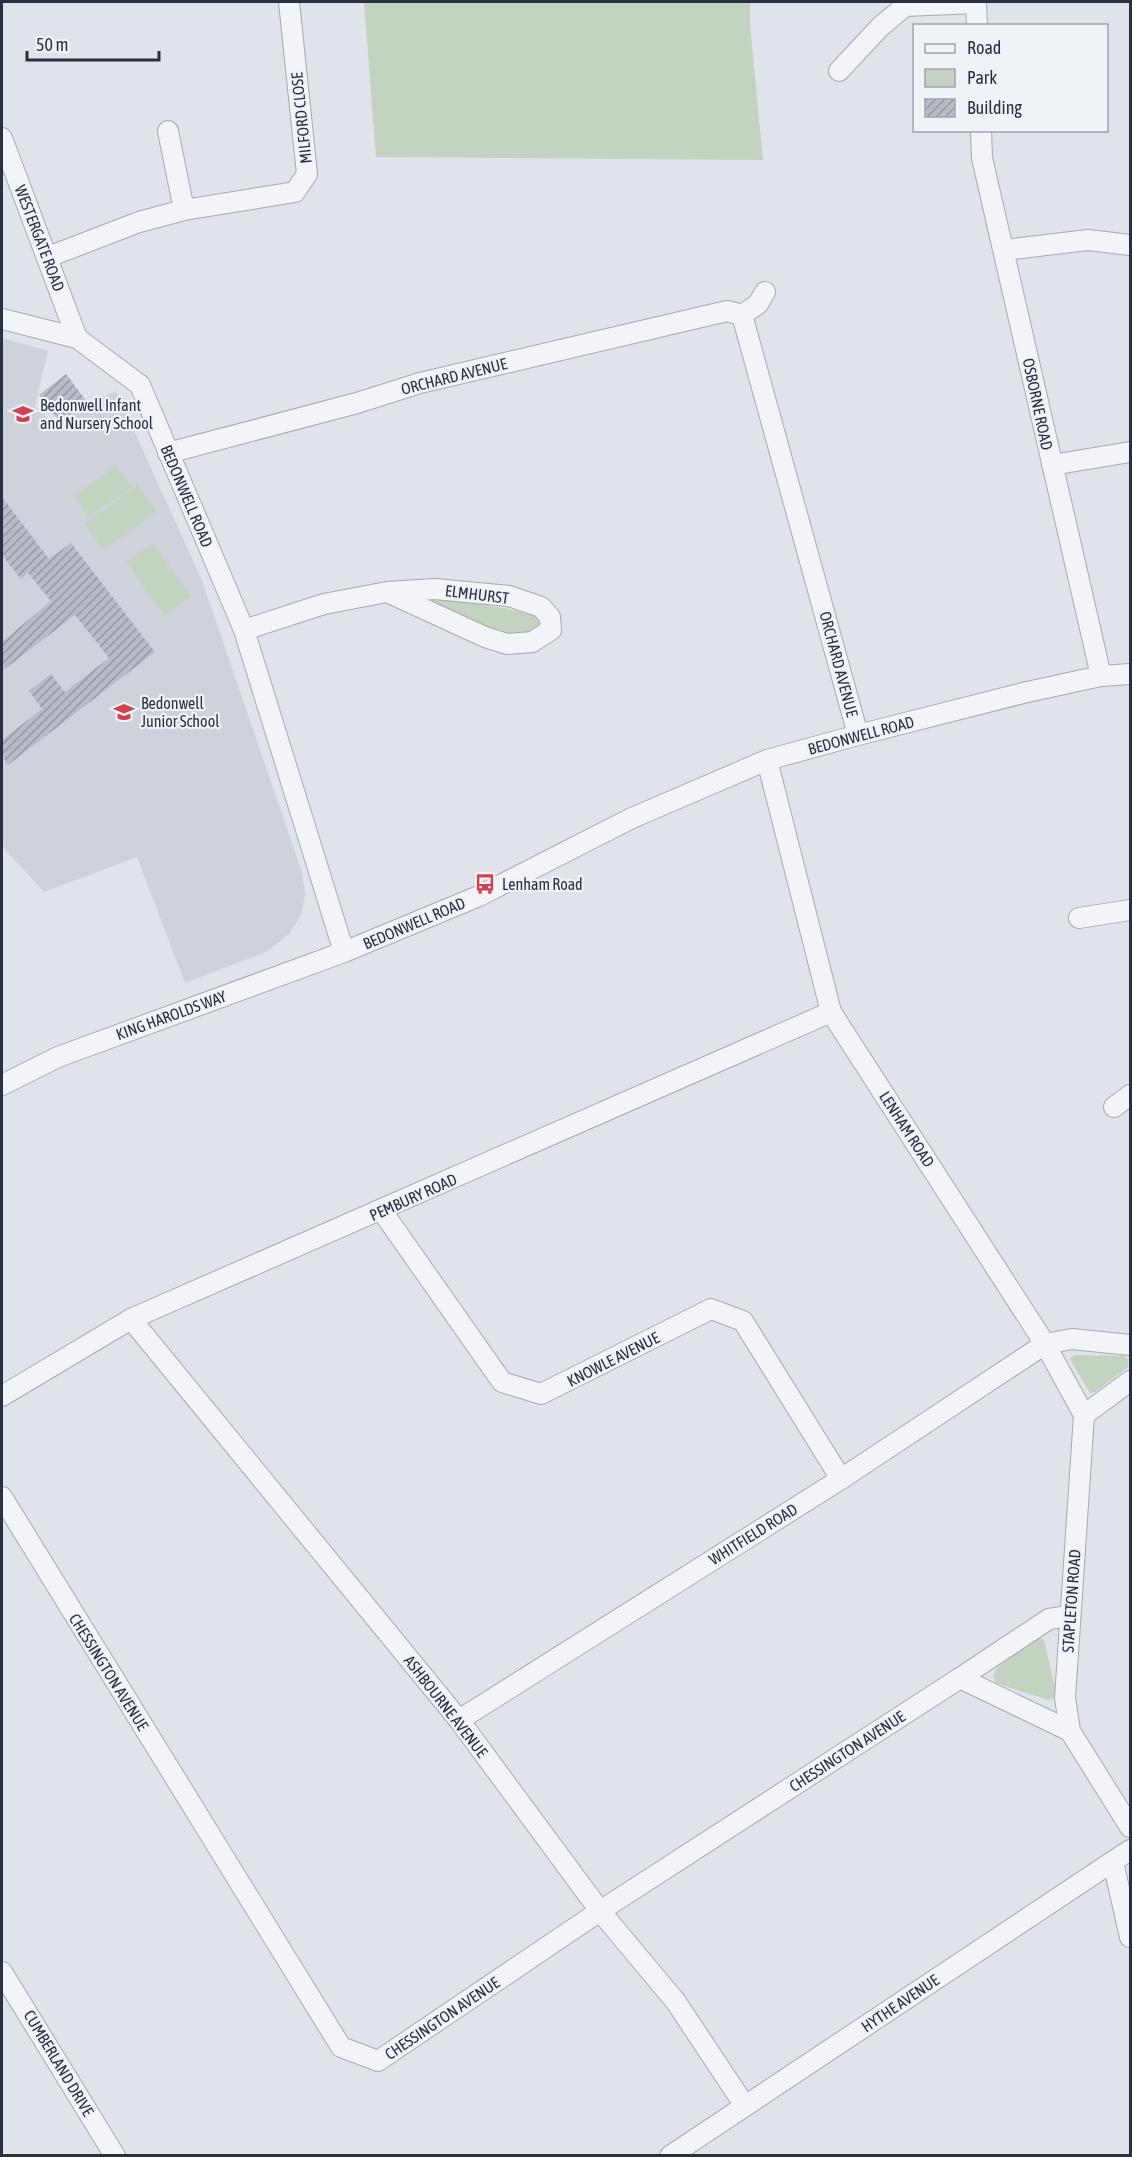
<svg xmlns="http://www.w3.org/2000/svg" width="1132" height="2157" font-family="'Asap Condensed',sans-serif">
<defs>
<pattern id="building-hatch" width="6" height="6" patternUnits="userSpaceOnUse" patternTransform="scale(1.5)"><rect width="6" height="6" fill="#b7bcc6"/><path d="M-1 1l2-2M0 6l6-6M5 7l2-2" fill="none" stroke="#9599a2"/></pattern>
</defs>
<rect width="100%" height="100%" fill="#e0e3e9"/>
<path fill="#ced2db" d="M2,338L48,351L35,406L53,423L116,391L201,578L302,872L305,894L302,913L289,934L266,952L185,983L137,857L44,892L2,846Z"/>
<g fill="#c4d3c1">
<path d="M364,2H750V25L763,160L376,157Z"/>
<path d="M116,466L132,487L89,517L74,496Z"/>
<path d="M137,485L157,511L104,550L85,524Z"/>
<path d="M153,544L191,596L164,615L126,562Z"/>
<path d="M420,599C460,600 496,605 534,615L539,619L540,624L537,630L532,634L503,636Z"/>
<path d="M1076,1355L1124,1356L1128,1360V1367L1095,1392L1090,1393L1070,1359L1072,1356Z"/>
<path d="M1033,1637H1039L1044,1640L1056,1692L1054,1698L1048,1700L996,1683L993,1676L997,1668Z"/>
</g>
<g fill="url(#building-hatch)">
<path d="M66,374L87,402L60,422L39,395Z"/>
<path d="M2,497L49,559L71,543L155,652L8,765L2,756V740L42,709L29,691L51,674L65,692L109,658L75,615L2,671V642L51,601L28,573L21,579L2,555Z"/>
</g>
<g fill="none" stroke-linecap="round" stroke-linejoin="round">
<g stroke="#a5aab3" stroke-width="22">
<g id="minor">
<path d="M976,2L977,26"/>
<path d="M839,71L880,27L905,6L976,3"/>
<path d="M981,130L982,158L1101,676"/>
<path d="M168,131L184,210"/>
<path d="M2,138L77,338"/>
<path d="M1005,250L1088,240L1130,245"/>
<path d="M48,257L139,222L184,210L295,192L307,174L289,2"/>
<path d="M742,315L858,735"/>
<path d="M2,319L77,338L140,385L244,630L344,952"/>
<path d="M168,453L357,403L420,383L727,311L742,315L758,304L765,292"/>
<path d="M1052,465L1130,452"/>
<path d="M244,630L324,604L387,592L485,637L507,644L532,642L551,630L550,617L541,607L509,596L435,589L387,592"/>
<path d="M767,760L831,1012L1045,1344L1084,1415"/>
<path d="M1079,918L1130,910"/>
<path d="M2,1085L58,1057L344,952L479,896L632,818L767,760L858,735L1027,692L1101,676L1130,674"/>
<path d="M1114,1107L1130,1095"/>
<path d="M382,1211L502,1382L541,1394L711,1309L743,1321L841,1479"/>
<path d="M131,1319L459,1720L600,1911L676,2002L745,2106"/>
<path d="M1130,1381L1084,1415L1065,1698L1070,1731L1130,1827"/>
<path d="M2,1396L131,1319L831,1012"/>
<path d="M2,1497L341,2047L378,2061L600,1911L960,1678L1070,1731"/>
<path d="M960,1678L1049,1619L1069,1616"/>
<path d="M459,1720L841,1479L1045,1344L1072,1339L1130,1345"/>
<path d="M1113,1862L1130,1937"/>
<path d="M2,1972L115,2156"/>
<path d="M670,2156L1130,1850"/>
</g>
</g>
<use href="#minor" stroke="#f3f4f7" stroke-width="20"/>
</g>
<defs>
<g id="school-bare" transform="scale(1.62)"><path d="M0-5L7-2L0 1L-7-2ZM-4 1L0 2.5L4 1V4Q0 6-4 4Z" fill="#d04251" stroke="#eff2f7" stroke-width="2.5" paint-order="stroke"/></g>
<g id="bus-bare" transform="scale(1.62)"><path d="M-5-6H5V4H4V6H2V4H-2V6H-4V4H-5ZM-3.5-4V0h7V-4ZM-3.5 1.2v1.5H-2V1.2ZM2 1.2v1.5H3.5V1.2Z" fill="#d04251" stroke="#eff2f7" stroke-width="2.5" paint-order="stroke"/></g>
</defs>
<g fill-rule="evenodd">
<use href="#school-bare" x="23" y="414"/>
<use href="#school-bare" x="124" y="712"/>
<use href="#bus-bare" x="485" y="884"/>
</g>
<g text-anchor="middle" stroke-width="4.5" stroke-linejoin="round" paint-order="stroke">
<g font-size="16" fill="#283041" stroke="#eff2f7">
<text transform="translate(301 118) rotate(-96)" y="6">MILFORD CLOSE</text>
<text transform="translate(40 238) rotate(69)" y="6">WESTERGATE ROAD</text>
<text transform="translate(454 376) rotate(-14)" y="6">ORCHARD AVENUE</text>
<text transform="translate(1038 404) rotate(78)" y="6">OSBORNE ROAD</text>
<text transform="translate(187 496) rotate(67)" y="6">BEDONWELL ROAD</text>
<text transform="translate(477 594) rotate(7)" y="6">ELMHURST</text>
<text transform="translate(839 664) rotate(75)" y="6">ORCHARD AVENUE</text>
<text transform="translate(861 735) rotate(-15)" y="6">BEDONWELL ROAD</text>
<text transform="translate(414 923) rotate(-23)" y="6">BEDONWELL ROAD</text>
<text transform="translate(171 1015) rotate(-20)" y="6">KING HAROLDS WAY</text>
<text transform="translate(907 1129) rotate(57)" y="6">LENHAM ROAD</text>
<text transform="translate(413 1197) rotate(-24)" y="6">PEMBURY ROAD</text>
<text transform="translate(613 1359) rotate(-27)" y="6">KNOWLE AVENUE</text>
<text transform="translate(753 1534) rotate(-32)" y="6">WHITFIELD ROAD</text>
<text transform="translate(1071 1601) rotate(-86)" y="6">STAPLETON ROAD</text>
<text transform="translate(109 1672) rotate(58)" y="6">CHESSINGTON AVENUE</text>
<text transform="translate(446 1706) rotate(52)" y="6">ASHBOURNE AVENUE</text>
<text transform="translate(847 1751) rotate(-33)" y="6">CHESSINGTON AVENUE</text>
<text transform="translate(900 2003) rotate(-34)" y="6">HYTHE AVENUE</text>
<text transform="translate(442 2018) rotate(-34)" y="6">CHESSINGTON AVENUE</text>
<text transform="translate(59 2063) rotate(59)" y="6">CUMBERLAND DRIVE</text>
</g>
<g font-size="16" fill="#283041" stroke="#eff2f7" text-anchor="start">
<text x="40" y="411">Bedonwell Infant<tspan x="40" dy="18">and Nursery School</tspan></text>
<text x="141" y="709">Bedonwell<tspan x="141" dy="18">Junior School</tspan></text>
<text x="502" y="890">Lenham Road</text>
</g>
</g>
<rect width="1132" height="2157" fill="none" stroke="#283041" stroke-width="6"/>
<rect x="913" y="24" width="195" height="108" fill="#eff2f7" stroke="#9fa4ae" stroke-width="1.5"/>
<rect x="925" y="44" width="30" height="9" fill="#f3f4f7" stroke="#9fa4ae" stroke-width="1.5"/>
<text x="967" y="54" font-size="18" fill="#283041">Road</text>
<rect x="925" y="69" width="30" height="18" fill="#c4d3c1" stroke="#9fa4ae" stroke-width="1.5"/>
<text x="967" y="84" font-size="18" fill="#283041">Park</text>
<rect x="925" y="99" width="30" height="18" fill="url(#building-hatch)" stroke="#9fa4ae" stroke-width="1.5"/>
<text x="967" y="114" font-size="18" fill="#283041">Building</text>
<path d="M27 51v9h132v-9" fill="none" stroke="#283041" stroke-width="3"/>
<text x="36" y="51" font-size="18" fill="#283041" stroke="#eff2f7" stroke-width="4.5" paint-order="stroke">50 m</text>
</svg>
